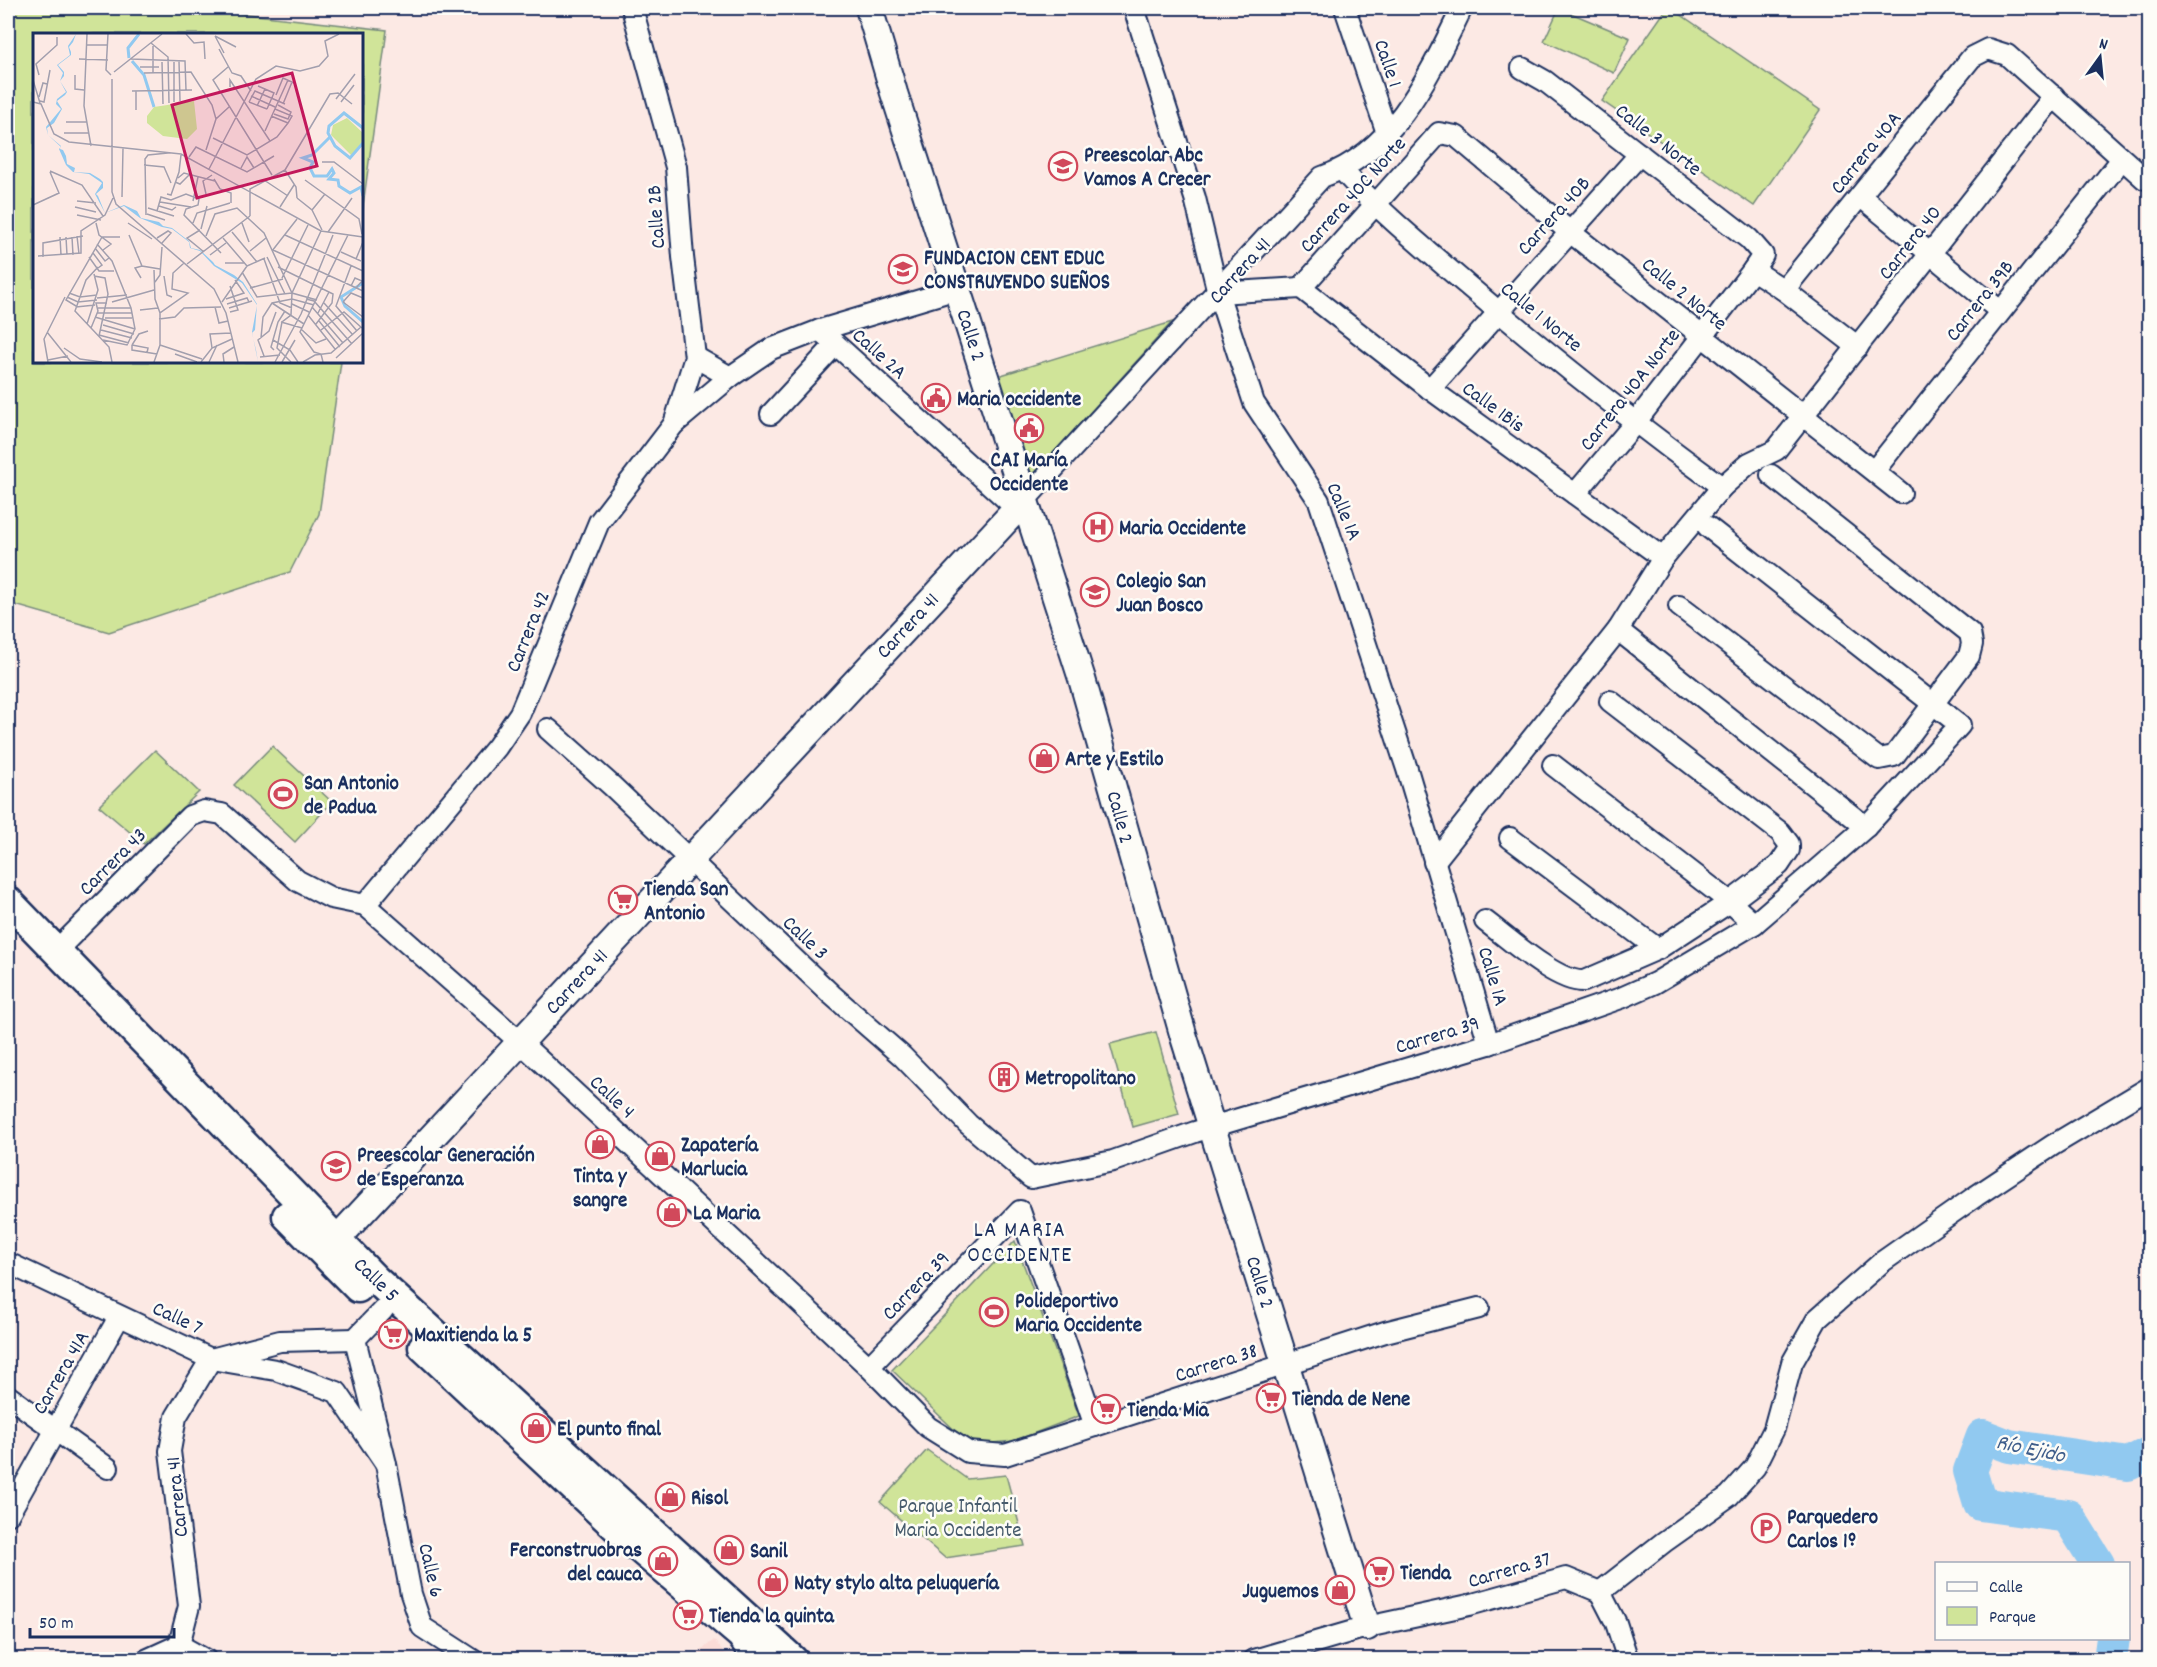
<svg xmlns="http://www.w3.org/2000/svg" width="2157" height="1667" font-family="Dekko,sans-serif">
<rect width="100%" height="100%" fill="#fce9e4"/>
<filter id="ink" filterUnits="userSpaceOnUse"><feTurbulence type="fractalNoise" baseFrequency=".0167" numOctaves="2"/><feDisplacementMap in="SourceGraphic" scale="12" xChannelSelector="R" yChannelSelector="G"/><feConvolveMatrix kernelMatrix="1 2 1 2 8 2 1 2 1" color-interpolation-filters="sRGB"/></filter>
<g filter="url(#ink)">
<path fill="#fbdcd7" d="M714,1640L728,1657L724,1659H698L695,1655Z"/>
<g fill="#d0e499" stroke="#768a7c" stroke-width="1.5">
<path d="M8,8H195L387,30L362,213V34H34V362H341L319,514L290,572L109,632L8,603Z"/>
<path d="M1559,8L1630,38L1614,73L1544,41Z"/>
<path d="M1667,8H1671L1820,110L1754,206L1602,101Z"/>
<path d="M1172,322L1028,481L998,376Z"/>
<path d="M272,746L332,802L295,842L234,785Z"/>
<path d="M155,750L199,792L144,844L99,806Z"/>
<path d="M1156,1032L1179,1114L1133,1127L1110,1044Z"/>
<path d="M1015,1241L1079,1416L1014,1441L970,1445L892,1370Z"/>
<path d="M927,1450L967,1479L1006,1475L1025,1546L945,1558L880,1502Z"/>
</g>
<g fill="none" stroke-linecap="round" stroke-linejoin="round">
<g stroke="#91c9f0" stroke-width="34">
<path d="M2098,1564L2068,1516L1980,1504L1970,1471L1983,1436L2009,1446L2128,1464L2150,1453"/>
<path d="M2110,1660L2113,1638"/>
</g>
<g stroke="#1b2f5e" stroke-width="24">
<g id="minor">
<path d="M632,8L676,167L683,257L695,357L674,424"/>
<path d="M1134,8L1195,198L1218,293L1254,403L1319,501L1407,769L1489,1044"/>
<path d="M1345,8L1387,133"/>
<path d="M1522,68L1545,81L1749,239L1763,255L1753,270L1635,423L1575,494"/>
<path d="M1342,170C1380,212 1423,247 1466,284C1549,355 1634,423 1722,487"/>
<path d="M1860,196L2000,311"/>
<path d="M1753,270L1784,290L1858,347"/>
<path d="M1301,288L1439,133L1456,136L1570,232L1901,493"/>
<path d="M1301,288L1430,389L1663,558"/>
<path d="M1784,290L1972,57L1988,49L2007,55L2145,179"/>
<path d="M1218,293L1301,288"/>
<path d="M820,330L1016,508"/>
<path d="M695,357L730,377"/>
<path d="M1430,389L1640,154"/>
<path d="M771,414L835,345"/>
<path d="M1874,471L2122,159"/>
<path d="M1025,500L1322,177C1396,151 1430,73 1462,8"/>
<path d="M1679,606L1879,759L1894,756L1969,656L1972,644L1970,633L1771,475"/>
<path d="M1618,630L1866,827"/>
<path d="M548,729L612,786L832,995L902,1056L968,1124L1031,1178L1113,1161L1195,1132L1489,1044L1621,998L1655,983L1754,924L1866,827L1960,725L1708,527"/>
<path d="M1553,765L1730,902L1754,924"/>
<path d="M1510,838L1658,949"/>
<path d="M1434,862L1618,630L1663,558L1722,487L1749,463L1776,450L2054,96"/>
<path d="M365,905L497,747L520,713L599,522L674,424L730,377L771,349L820,330L957,289"/>
<path d="M1485,921C1508,938 1557,983 1584,981L1658,949L1730,902L1779,865L1789,850V844L1780,832L1610,701"/>
<path d="M57,950L190,816L204,811L222,814L298,881L331,898L365,905L520,1042L869,1367L928,1427L968,1452L1005,1455L1385,1332L1479,1308"/>
<path d="M8,1263L211,1359L276,1370L337,1392L386,1464"/>
<path d="M383,1310L355,1339L386,1464L411,1594L422,1627L473,1660"/>
<path d="M869,1367L1020,1211L1095,1426"/>
<path d="M8,1396L108,1468"/>
<path d="M8,1515L119,1317"/>
<path d="M1600,1592L1664,1542L1729,1496L1755,1467L1774,1429L1792,1363L1817,1319L1882,1262L1976,1196L2053,1145L2150,1087"/>
<path d="M1600,1592L1616,1623L1628,1660"/>
<path d="M179,1645L189,1606L170,1451L176,1417L211,1359L280,1341L355,1339"/>
<path d="M179,1645L206,1660"/>
<path d="M146,1660L179,1645"/>
<path d="M1254,1660L1367,1627L1469,1605L1566,1578L1600,1592"/>
</g>
</g>
<g stroke="#1b2f5e" stroke-width="30">
<g id="tertiary">
<path d="M869,8L894,93L1082,679L1183,1034L1367,1627"/>
<path d="M337,1239L1025,500"/>
</g>
</g>
<g stroke="#1b2f5e" stroke-width="33">
<g id="secondary">
<path d="M8,901L375,1279L793,1660"/>
<path d="M287,1216L358,1288"/>
<path d="M423,1347L633,1543L741,1635L759,1660"/>
</g>
</g>
<use href="#minor" stroke="#fdfcf7" stroke-width="20"/>
<use href="#tertiary" stroke="#fdfcf7" stroke-width="26"/>
<use href="#secondary" stroke="#fdfcf7" stroke-width="28"/>
</g>
</g>
<defs>
<g id="school-ring" transform="scale(1.5)"><circle r="9.5" fill="#fdfcf7" stroke="#d1495b" stroke-width="1.5"/><path d="M0-5L7-2L0 1L-7-2ZM-4 1L0 2.5L4 1V4Q0 6-4 4Z" fill="#d1495b"/></g>
<g id="civic-ring" transform="scale(1.5)"><circle r="9.5" fill="#fdfcf7" stroke="#d1495b" stroke-width="1.5"/><path d="M-.6-6.5H3V-4.5H.6V-3L4-1V1h2V6H-6V1h2V-1L-.6-3ZM-1.2 2.5V6h2.4V2.5Z" fill="#d1495b"/></g>
<g id="hospital-ring" transform="scale(1.5)"><circle r="9.5" fill="#fdfcf7" stroke="#d1495b" stroke-width="1.5"/><path d="M-5-5h3v3.5h4V-5h3V5h-3V1.5h-4V5h-3Z" fill="#d1495b"/></g>
<g id="shop-ring" transform="scale(1.5)"><circle r="9.5" fill="#fdfcf7" stroke="#d1495b" stroke-width="1.5"/><path d="M-5-2.5h2.3a2.7 3.5 0 0 1 5.4 0H5L5.5 6h-11ZM-1.5-2.5h3a1.5 2.3 0 0 0-3 0Z" fill="#d1495b"/></g>
<g id="stadium-ring" transform="scale(1.5)"><circle r="9.5" fill="#fdfcf7" stroke="#d1495b" stroke-width="1.5"/><path d="M0-5a6.5 5 0 1 0 0 10a6.5 5 0 1 0 0-10ZM-3.5-1.8h7v3.6h-7Z" fill="#d1495b"/></g>
<g id="supermarket-ring" transform="scale(1.5)"><circle r="9.5" fill="#fdfcf7" stroke="#d1495b" stroke-width="1.5"/><path d="M-6-5.5h2.5l.6 2H6L4.5 2H-2.5L-4.4-4H-6ZM-1.5 3.2a1.3 1.3 0 1 0 .1 0ZM3 3.2a1.3 1.3 0 1 0 .1 0Z" fill="#d1495b"/></g>
<g id="building-ring" transform="scale(1.5)"><circle r="9.5" fill="#fdfcf7" stroke="#d1495b" stroke-width="1.5"/><path d="M-4-6H4V6H1V3H-1V6H-4ZM-2.5-4.3h1.7v1.8h-1.7ZM.8-4.3h1.7v1.8H.8ZM-2.5-1h1.7V.8h-1.7ZM.8-1h1.7V.8H.8Z" fill="#d1495b"/></g>
<g id="parking-ring" transform="scale(1.5)"><circle r="9.5" fill="#fdfcf7" stroke="#d1495b" stroke-width="1.5"/><path d="M-3.5-5.5H1a3.5 3.5 0 0 1 0 7H-1V5.5H-3.5ZM-1-3.4V-.6H.8a1.4 1.4 0 0 0 0-2.8Z" fill="#d1495b"/></g>
</defs>
<g fill-rule="evenodd">
<use href="#school-ring" x="1063" y="166"/>
<use href="#school-ring" x="903" y="269"/>
<use href="#civic-ring" x="936" y="398"/>
<use href="#civic-ring" x="1029" y="428"/>
<use href="#hospital-ring" x="1098" y="527"/>
<use href="#school-ring" x="1095" y="592"/>
<use href="#shop-ring" x="1044" y="758"/>
<use href="#stadium-ring" x="283" y="794"/>
<use href="#supermarket-ring" x="623" y="900"/>
<use href="#building-ring" x="1004" y="1077"/>
<use href="#shop-ring" x="600" y="1144"/>
<use href="#shop-ring" x="660" y="1156"/>
<use href="#school-ring" x="336" y="1166"/>
<use href="#shop-ring" x="672" y="1212"/>
<use href="#stadium-ring" x="994" y="1312"/>
<use href="#supermarket-ring" x="393" y="1334"/>
<use href="#supermarket-ring" x="1271" y="1398"/>
<use href="#supermarket-ring" x="1106" y="1409"/>
<use href="#shop-ring" x="536" y="1428"/>
<use href="#shop-ring" x="670" y="1497"/>
<use href="#parking-ring" x="1766" y="1528"/>
<use href="#shop-ring" x="729" y="1550"/>
<use href="#shop-ring" x="663" y="1561"/>
<use href="#supermarket-ring" x="1379" y="1572"/>
<use href="#shop-ring" x="773" y="1582"/>
<use href="#shop-ring" x="1340" y="1590"/>
<use href="#supermarket-ring" x="688" y="1615"/>
</g>
<g text-anchor="middle" stroke-width="5" stroke-linejoin="round" paint-order="stroke">
<g font-size="21" fill="#1b2f5e" stroke="#fdfcf7">
<text transform="translate(1389 63) rotate(71)" y="7">Calle 1</text>
<text transform="translate(1659 139) rotate(38)" y="7">Calle 3 Norte</text>
<text transform="translate(1865 152) rotate(-51)" y="7">Carrera 40A</text>
<text transform="translate(1352 194) rotate(-48)" y="7">Carrera 40C Norte</text>
<text transform="translate(1553 215) rotate(-48)" y="7">Carrera 40B</text>
<text transform="translate(655 217) rotate(-94)" y="7">Calle 2B</text>
<text transform="translate(1909 242) rotate(-52)" y="7">Carrera 40</text>
<text transform="translate(1239 270) rotate(-48)" y="7">Carrera 41</text>
<text transform="translate(1685 293) rotate(39)" y="7">Calle 2 Norte</text>
<text transform="translate(1979 300) rotate(-52)" y="7">Carrera 39B</text>
<text transform="translate(1542 316) rotate(39)" y="7">Calle 1 Norte</text>
<text transform="translate(972 335) rotate(72)" y="7">Calle 2</text>
<text transform="translate(880 353) rotate(42)" y="7">Calle 2A</text>
<text transform="translate(1629 389) rotate(-52)" y="7">Carrera 40A Norte</text>
<text transform="translate(1494 406) rotate(36)" y="7">Calle 1Bis</text>
<text transform="translate(1345 511) rotate(67)" y="7">Calle 1A</text>
<text transform="translate(907 625) rotate(-47)" y="7">Carrera 41</text>
<text transform="translate(527 631) rotate(-68)" y="7">Carrera 42</text>
<text transform="translate(1121 817) rotate(75)" y="7">Calle 2</text>
<text transform="translate(112 861) rotate(-45)" y="7">Carrera 43</text>
<text transform="translate(806 937) rotate(43)" y="7">Calle 3</text>
<text transform="translate(1494 976) rotate(73)" y="7">Calle 1A</text>
<text transform="translate(576 981) rotate(-47)" y="7">Carrera 41</text>
<text transform="translate(1437 1034) rotate(-17)" y="7">Carrera 39</text>
<text transform="translate(613 1096) rotate(43)" y="7">Calle 4</text>
<text transform="translate(377 1279) rotate(44)" y="7">Calle 5</text>
<text transform="translate(1261 1282) rotate(73)" y="7">Calle 2</text>
<text transform="translate(915 1285) rotate(-46)" y="7">Carrera 39</text>
<text transform="translate(178 1317) rotate(25)" y="7">Calle 7</text>
<text transform="translate(1216 1362) rotate(-18)" y="7">Carrera 38</text>
<text transform="translate(60 1372) rotate(-60)" y="7">Carrera 41A</text>
<text transform="translate(176 1497) rotate(-96)" y="7">Carrera 41</text>
<text transform="translate(1509 1569) rotate(-16)" y="7">Carrera 37</text>
<text transform="translate(432 1570) rotate(77)" y="7">Calle 6</text>
</g>
<g font-size="21" font-weight="bold" fill="#1b2f5e" stroke="#fdfcf7" text-anchor="start">
<text x="1084" y="161">Preescolar Abc<tspan x="1084" dy="24">Vamos A Crecer</tspan></text>
<text x="924" y="264">FUNDACION CENT EDUC<tspan x="924" dy="24">CONSTRUYENDO SUEÑOS</tspan></text>
<text x="957" y="405">Maria occidente</text>
<text x="1029" y="466" text-anchor="middle">CAI María<tspan x="1029" dy="24">Occidente</tspan></text>
<text x="1119" y="534">Maria Occidente</text>
<text x="1116" y="587">Colegio San<tspan x="1116" dy="24">Juan Bosco</tspan></text>
<text x="1065" y="765">Arte y Estilo</text>
<text x="304" y="789">San Antonio<tspan x="304" dy="24">de Padua</tspan></text>
<text x="644" y="895">Tienda San<tspan x="644" dy="24">Antonio</tspan></text>
<text x="1025" y="1084">Metropolitano</text>
<text x="681" y="1151">Zapatería<tspan x="681" dy="24">Marlucia</tspan></text>
<text x="357" y="1161">Preescolar Generación<tspan x="357" dy="24">de Esperanza</tspan></text>
<text x="600" y="1182" text-anchor="middle">Tinta y<tspan x="600" dy="24">sangre</tspan></text>
<text x="693" y="1219">La Maria</text>
<text x="1015" y="1307">Polideportivo<tspan x="1015" dy="24">Maria Occidente</tspan></text>
<text x="414" y="1341">Maxitienda la 5</text>
<text x="1292" y="1405">Tienda de Nene</text>
<text x="1127" y="1416">Tienda Mia</text>
<text x="557" y="1435">El punto final</text>
<text x="691" y="1504">Risol</text>
<text x="1787" y="1523">Parquedero<tspan x="1787" dy="24">Carlos 1º</tspan></text>
<text x="642" y="1556" text-anchor="end">Ferconstruobras<tspan x="642" dy="24">del cauca</tspan></text>
<text x="750" y="1557">Sanil</text>
<text x="1400" y="1579">Tienda</text>
<text x="794" y="1589">Naty stylo alta peluquería</text>
<text x="1319" y="1597" text-anchor="end">Juguemos</text>
<text x="709" y="1622">Tienda la quinta</text>
</g>
<g font-size="21" fill="#485c6d" stroke="#fdfcf7">
<text x="958" y="1512">Parque Infantil<tspan x="958" dy="24">Maria Occidente</tspan></text>
</g>
<g font-size="22" letter-spacing="1.5" fill="#1b2f5e" stroke="#fdfcf7">
<text x="1020" y="1236">LA MARIA<tspan x="1020" dy="25">OCCIDENTE</tspan></text>
</g>
<g font-size="22" font-style="italic" fill="#3e5d8a" stroke="#fdfcf7">
<text transform="translate(2031 1447) rotate(12)" y="8">Río Ejido</text>
</g>
</g>
<g transform="translate(33 33)">
<rect width="330" height="330" fill="#fce9e4"/>
<path d="M161,68L164,96L154,106L130,103L114,90V83L121,74ZM314,85L330,100V108L319,123L298,102L300,92Z" fill="#d0e499"/>
<path d="M43,1L40,9L36,14L38,19V22L25,32L31,39V43L27,48L34,59L32,62L24,68L29,76L21,90L14,95L15,102L28,113L27,116L30,117L33,123L34,131L42,135L41,139L57,140L67,146L70,149V155L63,161L65,163L72,180L91,172L104,178L108,185L126,189L130,193L139,195L156,208L158,215L167,217L180,229L182,232L201,242L210,249L224,271L222,297L219,300L223,317L225,329L219,299L224,272L209,250L181,233L167,218L157,215L156,209L139,196L129,194L107,185L91,173L72,180L62,161L69,150L56,141L40,139L33,132L26,116L28,114L15,102L13,94L28,76L23,71L24,66L33,59L27,48L30,40L24,32L37,22L35,13Z" fill="#91c9f0"/>
<path fill="none" stroke="#91c9f0" stroke-width="3" d="M96,25L95,15L106,1M99,28L111,42L121,74M330,95L311,80L296,93L295,100L302,113L317,125L330,110M298,103L279,122L270,125L280,129L277,135L281,143H294L299,136L301,140L296,146L305,147L306,153L317,160L328,154L330,163M330,250L308,264L312,273L330,289"/>
<path fill="none" stroke="#a29fae" stroke-width="1.5" d="M54,1L51,73L58,113M75,1L73,37L78,42M153,1L161,10L171,9L172,26M182,3L191,20M182,3L203,14M118,10L135,24L136,70M54,12H75M120,13V40M186,16L199,40L208,43L218,58M46,26L75,27M98,26L152,28L153,57M146,28L147,68M129,29L130,71M141,29V69M107,34H126M195,34L180,47L239,142M81,39L129,1M111,40L158,39L179,72L183,86M6,42L3,31L24,12V4M42,42V56L51,57M79,46V159L83,171L181,256L193,280L205,329M0,47L7,70M225,53L241,60L234,76M197,54V47L237,108M99,58L159,57M103,58V77M243,62L250,45L261,50M218,63L242,74M6,64L10,50L14,51M303,66L322,41M7,68L11,69L17,37M0,69L8,71L21,101L36,109L148,121L288,198L330,204M216,69L222,58L252,71M216,69L234,76M308,69L321,52M250,71L259,49M224,73L232,56M241,81L255,86L258,79L245,72M238,83L255,90M33,89H54M232,98L255,47M31,100H56M180,105L214,122L244,104L255,90L259,83L242,76M173,117L183,86L196,74M156,124L163,114L214,139L241,123M289,129H301L330,151M111,132L131,134L138,150M208,135L214,124L221,135M176,136L223,46L243,33L267,38L286,33L295,23L292,8L306,1M252,137L297,61L305,60L319,71M252,137L263,154L264,165M17,138L49,152L70,183M145,145L151,140L182,148M181,146L187,156L198,160V170M231,147L255,163M272,147L326,186L329,201M142,149L147,151L156,142M134,161L138,162L146,139L148,122M173,161L170,148L179,142M89,164L90,115M264,165L279,177L289,197M166,166L165,172L153,176L151,182L188,220M44,168L63,170M160,168L165,144M127,169L158,174M0,172L26,160L17,139M126,173L139,177L143,174M42,174L63,179M247,174L261,152M115,175L141,183M279,177L292,161M124,178L128,164L138,167L153,161L166,166M114,181L132,187M44,182L68,187M113,182L112,126L115,122L135,120M217,183V156L252,137M63,190L66,202L78,211L70,217M95,190L119,206M160,190L164,180L197,170M209,190L216,209M168,196L174,173M167,197L154,205L171,219M199,199L224,229M295,199L319,165M96,202L109,233L127,236M252,202L330,238M44,203L46,221M173,203L182,181L204,175L231,200L259,260L284,267M27,204L28,222M33,204L34,222M39,204L40,222M68,204H87M124,205L135,198L138,200L129,210M190,205L214,233M64,211L79,228L98,275L102,296L94,312L70,307M62,215L72,228L76,225M240,217L330,258M217,218L233,205M239,218L264,186M308,219L328,228M60,220L69,232L65,235M177,222L193,210M5,223L48,220V198L72,182L80,165M10,224V210L50,203M56,224L66,238H81M234,224L252,261M231,226L247,270L259,275M323,226L330,209M192,230H212M154,231L217,183M214,233L232,225M318,233L303,273L324,298M65,234L53,247L42,278L76,314L79,329M245,234L300,261L299,270L283,291M121,237L122,266L127,280M209,239L224,264L259,260M61,243L72,245L75,261L66,303M131,243L134,262L139,264M108,245L102,235L109,233M249,245L275,192M122,249L127,242L129,214M318,253L322,245L329,248L323,255M217,255L250,246M36,260L47,264L64,262M34,264L45,269L64,267M64,265L94,262M193,266L211,260L202,247M273,266L281,268L319,311M79,269L121,257M189,269L214,233M310,269L318,260L330,265M310,269L330,284M239,270L271,291M291,270L320,302M194,271L214,265L216,269M259,271L276,279M43,273L33,267L69,204M43,274L62,272M182,274L186,290L195,288M279,274L310,310M65,275H98M196,275L219,268M107,277L125,275M197,279L205,277L197,253M64,280H99M285,280L296,259M275,282L302,316M62,284L102,296M72,285H99M126,286L142,284L151,275L188,274M286,288L307,314M248,289L269,295M54,291L65,257L61,241M70,292L101,301M58,295L65,278L63,270H74M268,296L283,310L293,306M68,297L99,305M288,297L311,279L329,295M14,299L38,329M66,302L96,310M228,305L230,284L239,270L259,266L281,272M240,307L257,317L265,329M99,312V317L124,321M99,312L106,301L115,298M99,312L115,315L114,320M127,312L169,326M31,315L47,326L69,329M179,315L177,301L198,300M241,317L238,314L245,289L252,278M142,321L164,329M231,323L225,307L236,298L243,279M227,324L247,322M303,325L330,300M15,327L35,323M15,329L11,306L32,264M121,329L127,312V280L155,260L139,256L140,240L151,230M168,329L179,315L199,306M176,329L184,312M191,329L190,321L201,314M242,329L268,281L300,202M249,329L262,307M258,329L244,315L249,289L258,282L259,260L288,198M270,329L282,322L298,320L328,294M290,329L288,321L281,319L267,299L315,202"/>
<path fill="#c2185b" fill-opacity="0.15" stroke="#c2185b" stroke-width="3" d="M259,40L284,133L164,165L139,72Z"/>
<rect width="330" height="330" fill="none" stroke="#1b2f5e" stroke-width="3"/>
</g>
<rect width="2157" height="1667" fill="none" stroke="#fdfcf7" stroke-width="30"/>
<rect x="15" y="15" width="2127" height="1637" fill="none" stroke="#1b2f5e" stroke-width="2" filter="url(#ink)"/>
<rect x="1935" y="1562" width="195" height="78" fill="#fdfcf7" stroke="#a3aaba" stroke-width="1.5"/>
<rect x="1947" y="1582" width="30" height="9" fill="#fdfcf7" stroke="#a3aaba" stroke-width="1.5"/>
<text x="1989" y="1592" font-size="18" fill="#1b2f5e">Calle</text>
<rect x="1947" y="1607" width="30" height="18" fill="#d0e499" stroke="#a3aaba" stroke-width="1.5"/>
<text x="1989" y="1622" font-size="18" fill="#1b2f5e">Parque</text>
<g transform="translate(2100 57) rotate(15)" stroke="#fdfcf7" stroke-width="4.5" paint-order="stroke">
<path d="M0-4.5L10 22L0 15L-10 22Z" fill="#1b2f5e"/>
<text y="-9" font-size="16" font-weight="bold" text-anchor="middle" fill="#1b2f5e">N</text>
</g>
<path d="M30 1628v9h144v-9" fill="none" stroke="#1b2f5e" stroke-width="3"/>
<text x="39" y="1628" font-size="18" fill="#1b2f5e" stroke="#fdfcf7" stroke-width="4.5" paint-order="stroke">50 m</text>
</svg>
